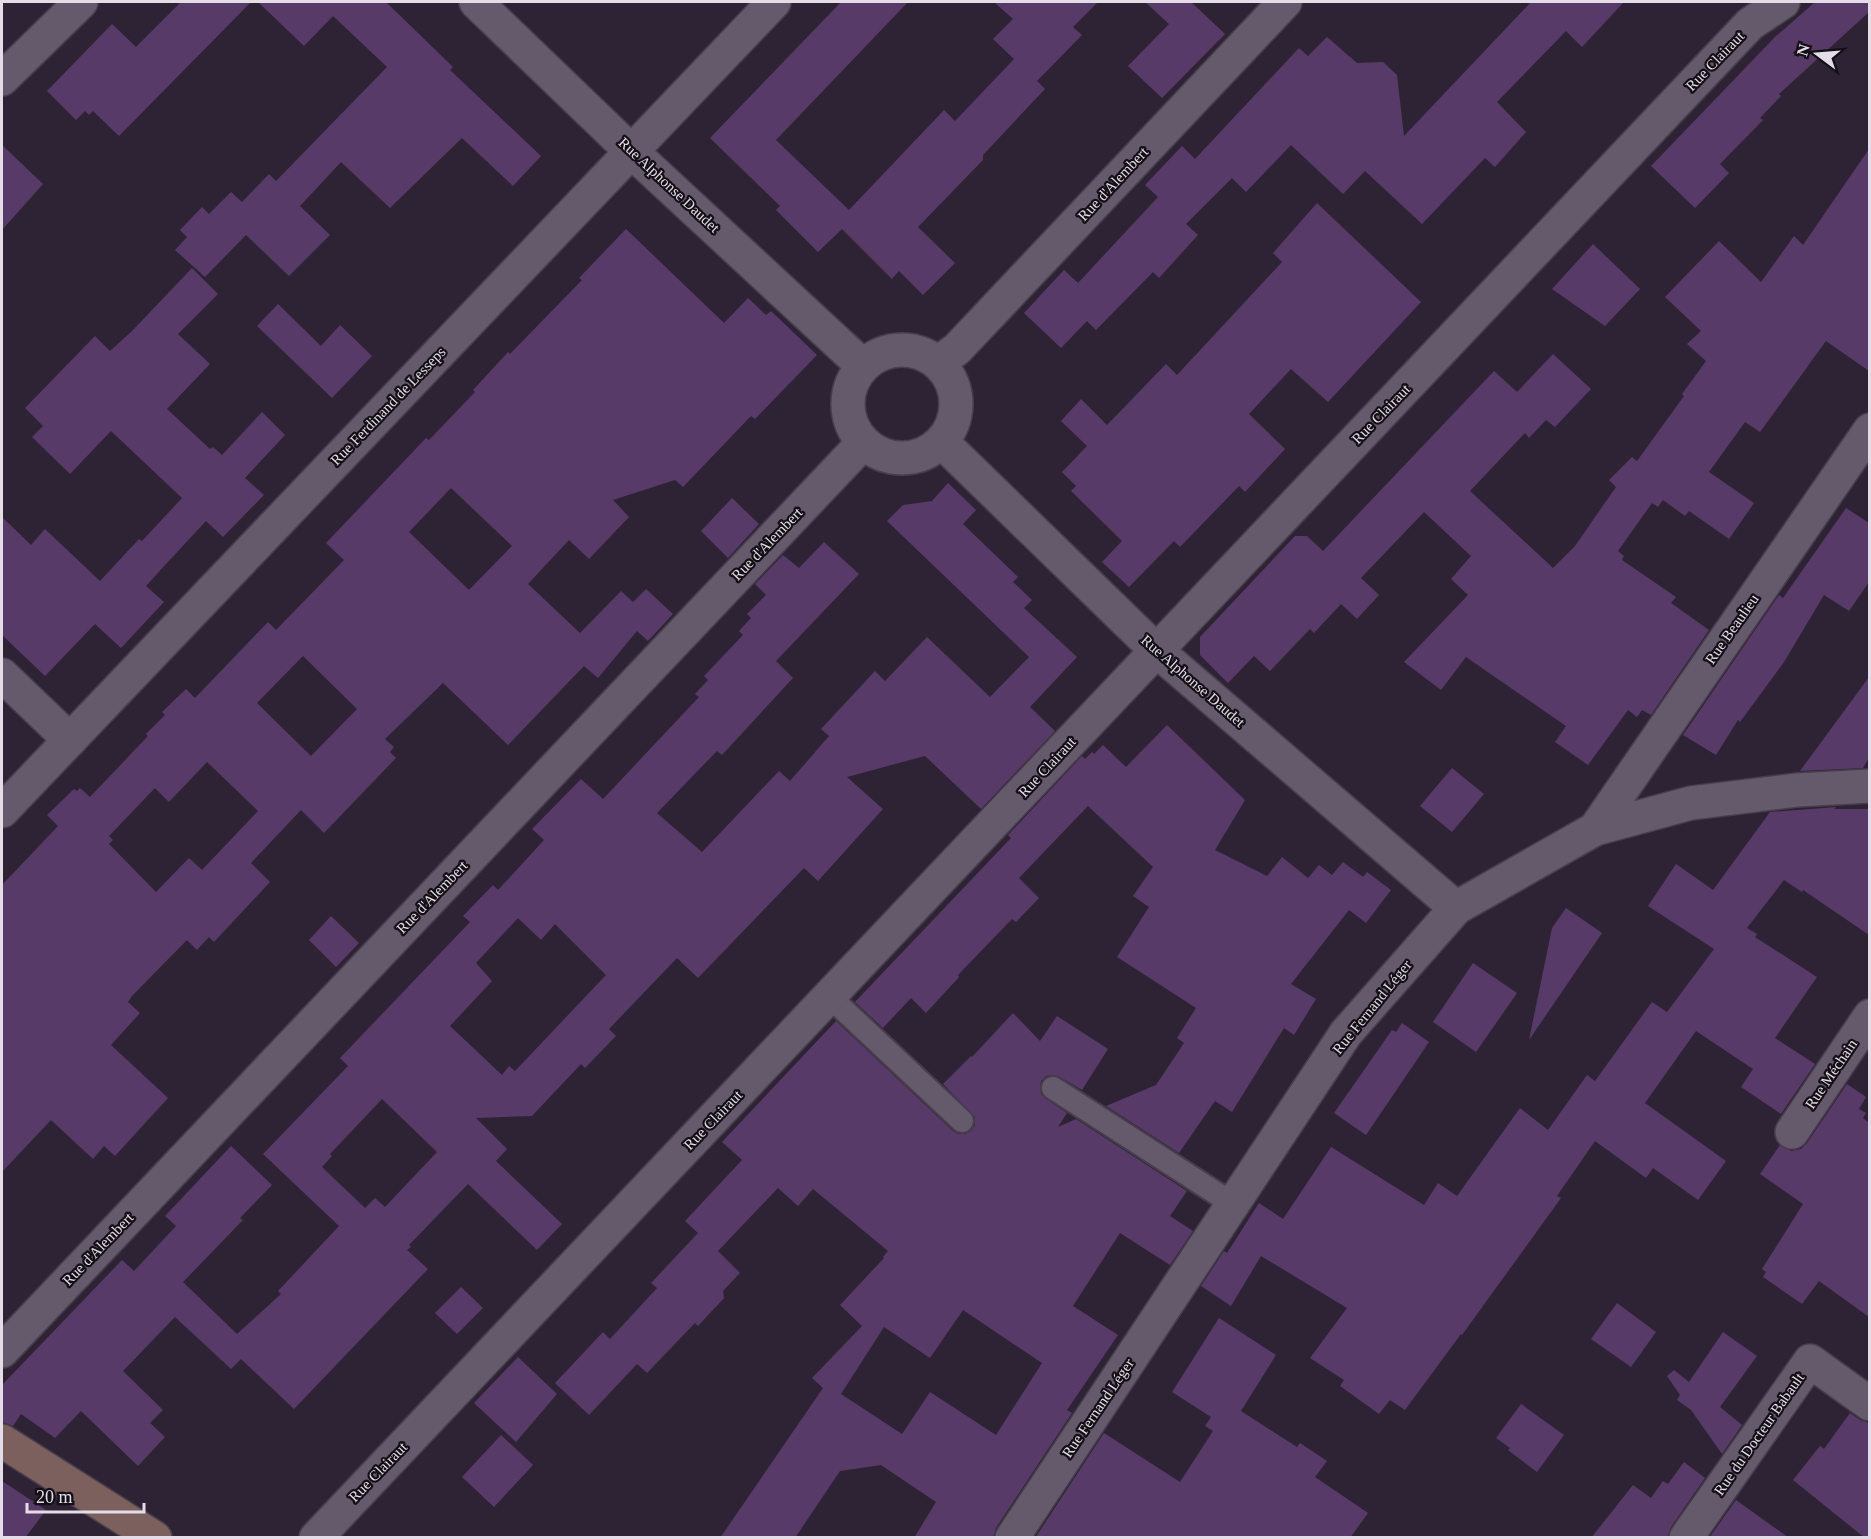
<svg xmlns="http://www.w3.org/2000/svg" width="1871" height="1539" font-family="Georgia,serif">
<rect width="100%" height="100%" fill="#2e2334"/>
<g fill="#583a68" fill-rule="evenodd">
<path d="M181,2H251L119,136L93,111L89,115L85,111L76,120L47,91L112,24L136,47Z"/>
<path d="M258,2H386L453,67L450,70L541,156L513,186L462,138L390,208L341,162L300,206L330,235L289,276L246,235L205,277L175,250L187,237L180,230L202,207L209,214L231,192L242,202L269,174L276,181L387,67L333,16L304,46Z"/>
<path d="M841,2H908L776,140L849,210L944,110L955,121L1014,59L993,39L1013,19L994,2H1098L1073,27L1082,35L1037,81L1045,89L983,155V160L918,227L955,263L923,295L899,271L892,279L842,229L818,252L776,210L780,206L710,138Z"/>
<path d="M1145,2H1191L1225,34L1162,98L1128,66L1169,24Z"/>
<path d="M1531,2H1624L1582,47L1566,31L1497,102L1526,132L1495,167L1485,158L1422,224L1365,171L1343,194L1291,145L1246,192L1232,178L1186,224L1198,235L1159,278L1153,272L1096,330L1087,321L1061,348L1024,313L1064,270L1078,283L1158,197L1145,185L1182,146L1195,159L1299,48L1308,56L1327,37L1357,63L1383,62L1397,75L1404,136Z"/>
<path d="M1815,2H1869V12L1779,94L1781,96L1760,118L1763,120L1720,164L1729,173L1695,208L1651,166L1775,37Z"/>
<path d="M2,145L43,184L2,230Z"/>
<path d="M1869,149V371L1826,341L1760,432L1745,422L1709,472L1754,503L1729,539L1689,511L1685,516L1663,500L1658,507L1652,503L1618,551L1624,556L1622,560L1676,597L1671,603L1709,630L1651,715L1642,710L1637,717L1628,710L1588,765L1555,742L1566,726L1466,657L1441,690L1404,662L1468,595L1451,579L1471,556L1424,512L1361,578L1379,595L1357,619L1341,604L1314,633L1310,629L1270,671L1254,656L1228,683L1200,655V637L1295,536H1307L1323,551L1494,371L1517,392L1553,354L1591,389L1555,427L1546,420L1529,438L1525,433L1470,491L1553,568L1575,546L1616,487L1609,480L1632,457L1637,461L1684,396L1682,394L1706,361L1687,344L1701,331L1665,297L1719,241L1761,282L1794,236L1803,245Z"/>
<path d="M1317,203L1421,302L1328,402L1291,369L1249,414L1285,449L1245,492L1239,486L1180,547L1174,541L1129,587L1102,562L1122,541L1071,491L1076,486L1062,472L1087,446L1061,421L1081,399L1107,425L1166,364L1177,375L1282,262L1273,253Z"/>
<path d="M626,229L724,323L748,298L766,315L771,311L817,355L755,419L751,416L683,487L675,480L613,500L629,517L589,559L569,540L528,584L580,633L621,591L633,602L646,589L673,614L648,641L637,631L598,678L584,666L508,745L443,683L385,739L394,747L390,752L396,758L324,833L301,810L251,863L270,882L214,942L209,937L197,950L187,940L132,996L128,1002L140,1013L111,1045L168,1098L115,1156L104,1146L93,1159L51,1120L2,1172V885L58,826L47,815L74,789L77,791L80,788L90,797L148,736L146,734L165,715L162,712L186,689L195,698L268,622L276,630L344,560L326,543L426,438L429,440L475,392L473,390L508,352L510,354L582,280L579,278ZM451,488L512,546L469,590L409,532ZM303,656L357,709L311,756L257,703ZM207,762L258,811L202,870L189,858L156,892L109,844L113,840L109,836L155,788L169,802Z"/>
<path d="M1593,244L1640,289L1605,326L1552,289Z"/>
<path d="M192,268L218,294L178,334L210,364L167,409L210,449L213,447L222,455L262,412L285,435L245,478L264,495L223,537L206,521L166,564L146,586L164,602L121,648L95,624L45,676L2,635V517L31,545L45,529L100,581L139,539L142,541L182,498L111,431L70,474L32,437L43,426L25,408L95,336L110,351L132,331Z"/>
<path d="M278,304L321,346L340,325L372,356L332,398L257,326Z"/>
<path d="M948,483L976,510L963,524L1018,577L1013,582L1032,600L1024,608L1077,657L1030,707L1055,731L981,809L925,756L847,777L883,809L818,881L804,868L698,978L677,958L609,1029L616,1036L585,1068L581,1064L532,1116L476,1118L507,1149L496,1161L562,1224L537,1250L468,1184L409,1245L411,1247L407,1250L428,1269L294,1409L241,1359L231,1369L175,1317L123,1371L163,1410L150,1423L165,1437L138,1466L81,1411L55,1438L21,1414L13,1426L2,1422V1385L122,1260L134,1271L176,1226L165,1216L231,1146L272,1185L240,1218L243,1220L183,1282L237,1334L281,1294L278,1291L339,1226L263,1154L348,1066L340,1058L470,922L463,916L493,885L498,890L544,840L532,829L581,779L603,799L699,697L695,694L708,680L704,676L743,635L739,631L751,618L747,614L766,595L755,584L783,555L799,568L824,542L859,574L776,661L793,678L722,755L717,751L657,813L702,852L779,771L790,781L829,736L821,729L875,671L885,681L927,637L990,697L1029,657L887,521L903,505L932,501ZM518,918L541,940L555,924L606,975L515,1071L509,1066L502,1075L450,1026L492,981L476,963ZM382,1099L437,1152L385,1207L375,1198L365,1208L322,1167L332,1156L330,1154Z"/>
<path d="M732,498L759,524L728,558L701,531Z"/>
<path d="M1846,508L1869,523V582L1849,611L1824,595L1784,662L1740,722L1738,720L1716,755L1683,735L1779,595L1783,598Z"/>
<path d="M1869,677V758L1863,768L1800,771Z"/>
<path d="M1167,725L1245,800L1215,850L1267,876L1282,857L1308,878L1319,865L1332,875L1343,862L1363,877L1367,872L1391,890L1366,923L1349,910L1291,984L1316,999L1294,1035L1284,1028L1232,1112L1215,1101L1179,1153L1106,1106L1156,1085L1184,1043L1177,1038L1196,1008L1117,957L1149,907L1133,896L1153,867L1088,806L1019,878L1039,898L1016,922L1012,919L958,975L959,977L926,1013L911,998L883,1028L855,1002L1011,838L1008,835L1082,756L1085,759L1092,752L1094,754L1103,745L1126,767Z"/>
<path d="M1452,768L1484,794L1452,832L1420,806Z"/>
<path d="M1836,807L1834,809H1869V935L1803,890L1802,892L1784,880L1747,928L1757,934L1755,937L1817,977L1775,1038L1815,1064L1781,1114L1741,1087L1753,1069L1696,1031L1645,1103L1726,1161L1698,1200L1653,1168L1646,1178L1595,1141L1557,1196L1561,1198L1462,1335L1461,1334L1405,1410L1390,1400L1379,1414L1340,1386L1344,1380L1310,1358L1347,1308L1261,1256L1231,1306L1201,1286L1224,1251L1227,1253L1259,1203L1283,1219L1331,1147L1424,1205L1438,1183L1457,1196L1520,1108L1548,1130L1587,1075L1595,1081L1652,1002L1667,1012L1714,949L1648,906L1676,864L1713,890L1770,812Z"/>
<path d="M1566,908L1602,933L1529,1040L1552,928Z"/>
<path d="M331,916L359,943L336,967L309,940Z"/>
<path d="M1473,963L1517,993L1476,1052L1433,1022Z"/>
<path d="M1013,1013L1040,1041L1057,1016L1108,1049L1082,1090L1060,1077L1053,1075L1046,1076L1041,1081L1040,1088L1041,1094L1046,1099L1067,1113L1058,1127L1076,1119L1187,1191L1170,1216L1193,1231L1170,1265L1120,1233L1073,1306L1118,1335L1067,1410L1072,1413L996,1528L993,1538H914L936,1502L881,1465L840,1471L795,1538H720L823,1388L812,1378L862,1326L840,1305L884,1258L883,1257L888,1251L813,1189L798,1206L778,1188L718,1251L740,1273L723,1291L724,1298L698,1326L695,1323L647,1373L637,1364L589,1415L555,1383L603,1332L610,1339L657,1288L651,1283L698,1233L685,1221L742,1160L722,1142L836,1021L953,1131L958,1134H965L971,1131L975,1125V1117L943,1084L971,1056L972,1057ZM963,1310L1042,1363L996,1435L930,1392L902,1434L841,1394L884,1327L930,1358Z"/>
<path d="M1402,1023L1429,1042L1366,1135L1334,1113L1392,1030L1396,1032Z"/>
<path d="M1847,1084L1866,1097L1859,1109L1866,1113L1863,1118L1869,1123V1317L1819,1281L1802,1304L1763,1277L1766,1272L1762,1269L1803,1204L1760,1174L1780,1145L1791,1151L1801,1149L1807,1143Z"/>
<path d="M461,1287L483,1308L457,1334L435,1313Z"/>
<path d="M1617,1303L1656,1332L1631,1367L1591,1339Z"/>
<path d="M1219,1318L1276,1355L1241,1411L1297,1447L1300,1443L1327,1461L1315,1477L1368,1513L1350,1538H1035L1104,1433L1180,1482L1213,1431L1205,1426L1211,1417L1172,1392Z"/>
<path d="M1723,1332L1757,1356L1720,1407L1742,1425L1722,1454L1691,1410L1677,1400L1680,1395L1667,1376L1674,1370L1689,1382Z"/>
<path d="M518,1357L557,1394L516,1442L474,1403Z"/>
<path d="M1521,1404L1564,1435L1537,1472L1508,1450L1510,1448L1496,1438Z"/>
<path d="M1850,1413L1860,1420L1869,1423V1538H1865L1793,1480L1820,1446L1824,1449Z"/>
<path d="M501,1435L533,1465L494,1507L462,1477Z"/>
<path d="M1684,1462L1705,1478L1671,1527L1667,1538H1591L1633,1485L1651,1498L1663,1481L1668,1484Z"/>
<path d="M2,1481L46,1510L25,1538H2Z"/>
<path d="M1736,1500L1789,1538H1709Z"/>
</g>
<g fill="none" stroke-linecap="round" stroke-linejoin="round">
<g stroke="#473e4c" stroke-width="26">
<g id="lane">
<path d="M830,997L962,1121"/>
<path d="M1053,1088L1233,1204"/>
</g>
</g>
<g stroke="#473e4c" stroke-width="36">
<g id="street">
<path d="M476,2L631,151L863,366"/>
<path d="M2,79L81,2"/>
<circle cx="902" cy="404" r="54"/>
<path d="M938,363L957,349L1285,2"/>
<path d="M942,442L1156,650L1456,908"/>
<path d="M2,675L70,740"/>
<path d="M2,811L774,2"/>
<path d="M1595,829L1870,430"/>
<path d="M1792,1132L1870,1016"/>
<path d="M2,1351L863,443"/>
<path d="M316,1538L1750,24L1783,2"/>
<path d="M1012,1538L1346,1033L1456,908L1595,829L1691,803L1797,790L1870,786"/>
<path d="M1686,1538L1810,1361L1870,1404"/>
</g>
</g>
<g stroke="#473e4c" stroke-width="36">
<path id="secondary" d="M2,1441L155,1538"/>
</g>
<use href="#lane" stroke="#65596c" stroke-width="22"/>
<use href="#street" stroke="#65596c" stroke-width="33"/>
<use href="#secondary" stroke="#7b605d" stroke-width="33"/>
</g>
<g text-anchor="middle" stroke-width="4.5" stroke-linejoin="round" paint-order="stroke">
<g font-size="15" fill="#e4dde8" stroke="#140f16">
<text transform="translate(1715 61) rotate(-46)" y="5">Rue Clairaut</text>
<text transform="translate(1113 184) rotate(-47)" y="5">Rue d'Alembert</text>
<text transform="translate(669 185) rotate(43)" y="5">Rue Alphonse Daudet</text>
<text transform="translate(388 406) rotate(-46)" y="5">Rue Ferdinand de Lesseps</text>
<text transform="translate(1381 414) rotate(-46)" y="5">Rue Clairaut</text>
<text transform="translate(767 544) rotate(-46)" y="5">Rue d'Alembert</text>
<text transform="translate(1732 629) rotate(-55)" y="5">Rue Beaulieu</text>
<text transform="translate(1193 681) rotate(41)" y="5">Rue Alphonse Daudet</text>
<text transform="translate(1047 767) rotate(-47)" y="5">Rue Clairaut</text>
<text transform="translate(432 897) rotate(-46)" y="5">Rue d'Alembert</text>
<text transform="translate(1372 1007) rotate(-51)" y="5">Rue Fernand Léger</text>
<text transform="translate(1831 1074) rotate(-56)" y="5">Rue Méchain</text>
<text transform="translate(713 1120) rotate(-46)" y="5">Rue Clairaut</text>
<text transform="translate(98 1249) rotate(-46)" y="5">Rue d'Alembert</text>
<text transform="translate(1098 1408) rotate(-56)" y="5">Rue Fernand Léger</text>
<text transform="translate(1759 1434) rotate(-55)" y="5">Rue du Docteur Babault</text>
<text transform="translate(378 1472) rotate(-46)" y="5">Rue Clairaut</text>
</g>
</g>
<rect width="1871" height="1539" fill="none" stroke="#e4dde8" stroke-width="6"/>
<g transform="translate(1817 54) rotate(286)" stroke="#140f16" stroke-width="4.5" paint-order="stroke">
<path d="M0-4.5L10 22L0 15L-10 22Z" fill="#e4dde8"/>
<text y="-9" font-size="16" font-weight="bold" text-anchor="middle" fill="#e4dde8">N</text>
</g>
<path d="M27 1503v9h117v-9" fill="none" stroke="#e4dde8" stroke-width="3"/>
<text x="36" y="1503" font-size="18" fill="#e4dde8" stroke="#140f16" stroke-width="4.5" paint-order="stroke">20 m</text>
</svg>
